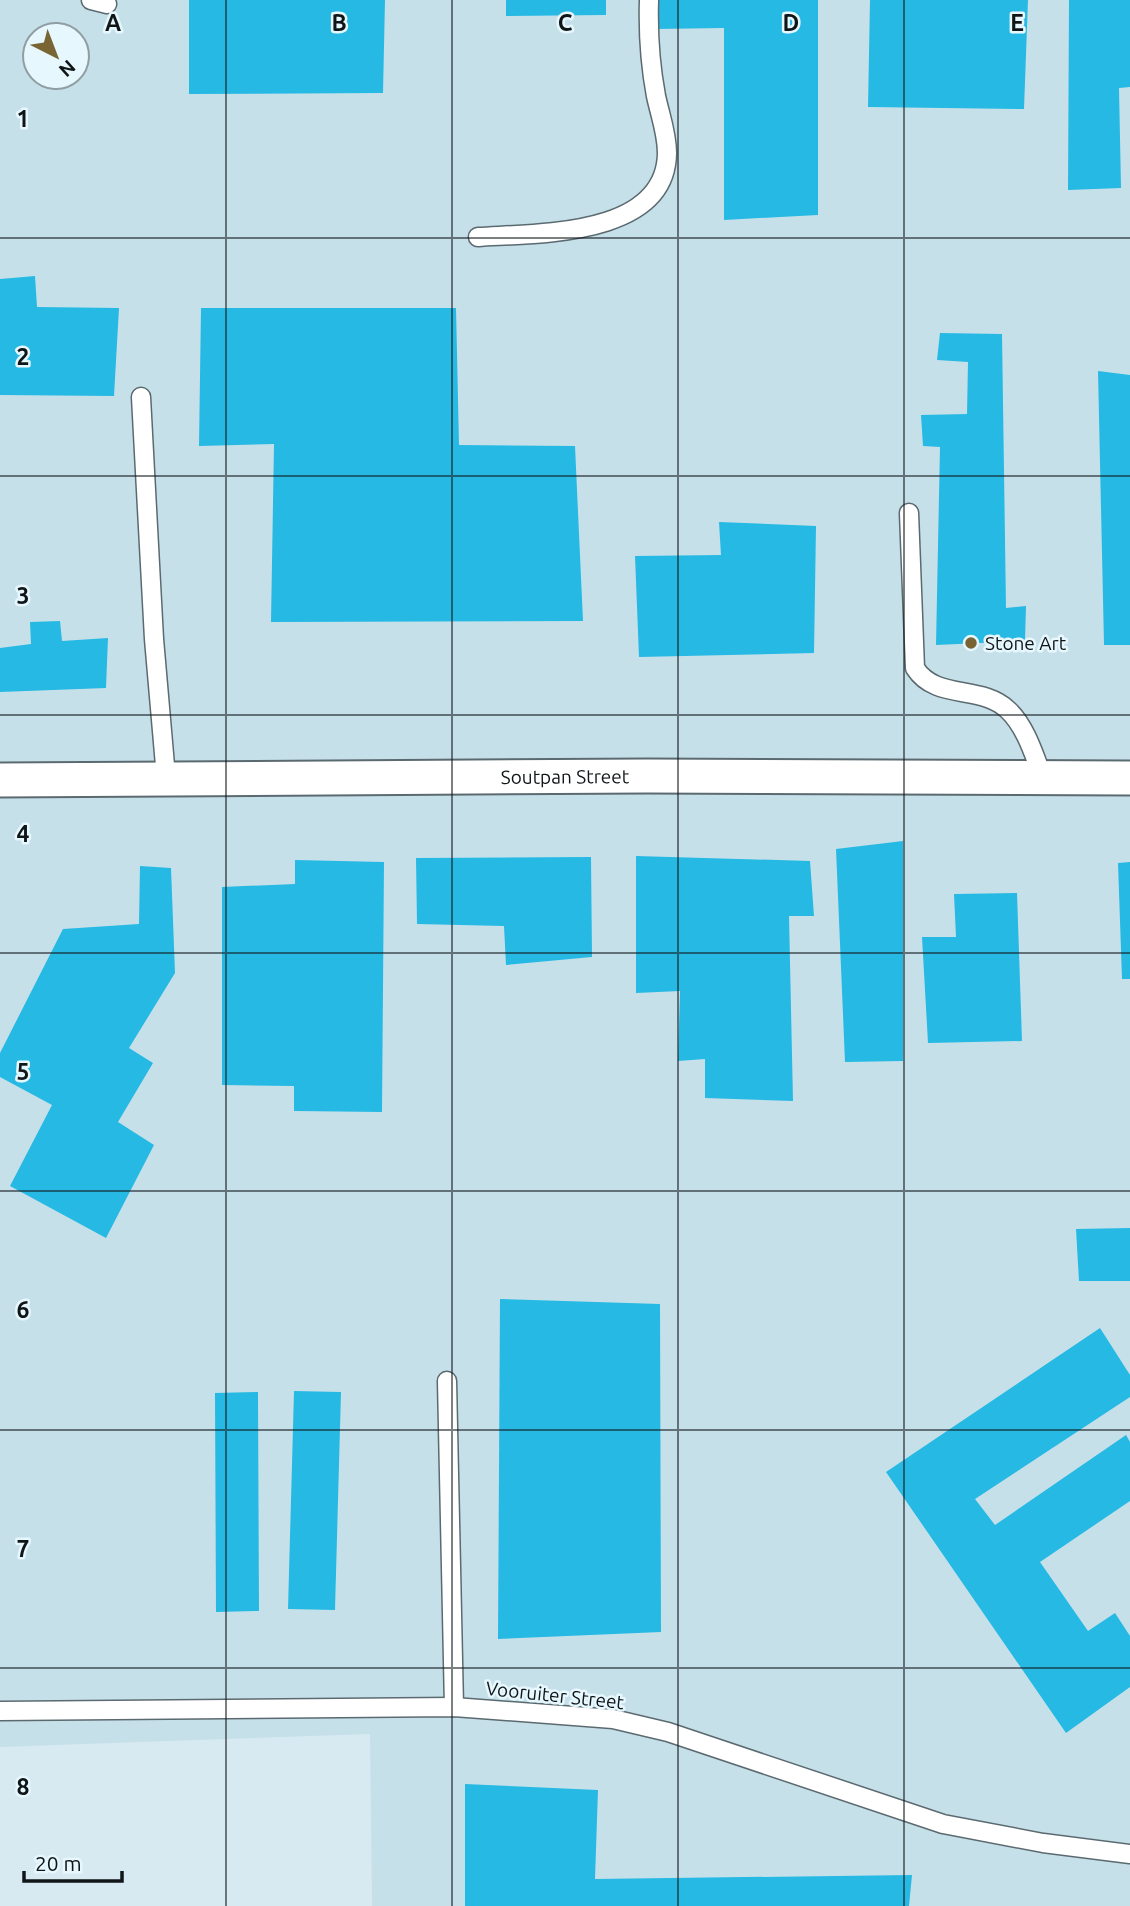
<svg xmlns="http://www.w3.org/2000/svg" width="1130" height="1906" font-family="Ubuntu,sans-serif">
<rect width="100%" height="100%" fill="#d8eaf1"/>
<path fill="#c6e0ea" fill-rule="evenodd" d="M0,0H1130V1906H372L370,1734L0,1747ZM35,35H77V77H35Z"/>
<g fill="#26b9e3">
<path d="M189,0H385L383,93L189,94Z"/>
<path d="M506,0H606V15L506,16Z"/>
<path d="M656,0H818V215L724,220V28L655,29Z"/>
<path d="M870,0H1028L1024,109L868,107Z"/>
<path d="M1069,0H1130V87L1119,88L1121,188L1068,190Z"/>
<path d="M35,276L37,307L119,308L114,396L0,395V279Z"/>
<path d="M201,308H456L459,445L575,446L583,621L271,622L274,444L199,446Z"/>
<path d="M940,333L1002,334L1006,608L1026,606L1025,641L936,645L940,447L923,446L921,415L967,414L968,362L937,360Z"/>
<path d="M1098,371L1130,375V645H1104Z"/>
<path d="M719,522L816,526L814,653L639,657L635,556L721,555Z"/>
<path d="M60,621L62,641L108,638L106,688L0,692V648L31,644L30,622Z"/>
<path d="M903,841V1061L845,1062L836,849Z"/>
<path d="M636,856L810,861L814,916H789L793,1101L705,1098V1059L678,1061L680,991L636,993Z"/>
<path d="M591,857L592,957L506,965L504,926L417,924L416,858Z"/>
<path d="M295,860L384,862L382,1112L294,1111V1086L222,1085V887L295,884Z"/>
<path d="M1130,862V979H1122L1118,863Z"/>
<path d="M140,866L171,868L175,973L129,1048L153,1063L118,1122L154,1145L106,1238L10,1186L52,1105L0,1077V1053L63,929L139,924Z"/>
<path d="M1017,893L1022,1041L928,1043L922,937H956L954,894Z"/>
<path d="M1130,1228V1281H1079L1076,1229Z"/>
<path d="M500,1299L660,1304L661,1632L498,1639Z"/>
<path d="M1100,1328L1130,1375V1397L975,1499L995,1525L1126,1435L1130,1442V1501L1040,1562L1088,1631L1115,1613L1130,1636V1687L1066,1733L886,1472Z"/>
<path d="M294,1391L341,1392L335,1610L288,1609Z"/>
<path d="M258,1392L259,1611L216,1612L215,1393Z"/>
<path d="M465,1784L598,1790L595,1879L912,1875L909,1906H465Z"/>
</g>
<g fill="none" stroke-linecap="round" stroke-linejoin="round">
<g stroke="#5b6a70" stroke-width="21">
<g id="service">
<path d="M91,0L107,4"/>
<path d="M478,237C538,233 666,237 667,153C667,133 660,115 656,96C650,64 648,32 649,0"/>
<path d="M141,397L154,639L166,777"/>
<path d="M909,513L915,668C936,701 981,684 1008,710C1026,727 1034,755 1043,778"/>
<path d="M447,1381L454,1707"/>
<path d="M0,1711L454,1707L613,1719L668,1732L943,1824L1043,1843L1130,1854"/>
</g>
</g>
<g stroke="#5b6a70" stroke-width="37">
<g id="minor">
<path id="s1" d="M0,780L647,776L1130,778"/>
</g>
</g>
<use href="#service" stroke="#fff" stroke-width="18"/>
<use href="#minor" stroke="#fff" stroke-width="33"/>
</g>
<path fill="none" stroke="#101618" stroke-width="2" stroke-opacity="0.55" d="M226,0V1906M452,0V1906M678,0V1906M904,0V1906M0,238H1130M0,476H1130M0,715H1130M0,953H1130M0,1191H1130M0,1430H1130M0,1668H1130"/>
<circle fill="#796534" stroke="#e6f7fe" stroke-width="2.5" cx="971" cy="643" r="7"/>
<g text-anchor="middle" stroke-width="5" stroke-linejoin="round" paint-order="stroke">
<g font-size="19" fill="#101618" stroke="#e6f7fe" text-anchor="start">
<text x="985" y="650">Stone Art</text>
</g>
<g font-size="19" fill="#101618" stroke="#e6f7fe">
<text dy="7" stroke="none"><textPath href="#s1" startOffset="565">Soutpan Street</textPath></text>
<text transform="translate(555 1695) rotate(6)" y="7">Vooruiter Street</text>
</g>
</g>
<g font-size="23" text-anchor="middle" font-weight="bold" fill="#101618" stroke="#e6f7fe" stroke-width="5" stroke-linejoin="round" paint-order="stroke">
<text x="113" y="31">A</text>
<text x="339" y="31">B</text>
<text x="565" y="31">C</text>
<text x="791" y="31">D</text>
<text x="1017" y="31">E</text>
<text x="23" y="127">1</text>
<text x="23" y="365">2</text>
<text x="23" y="604">3</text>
<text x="23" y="842">4</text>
<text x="23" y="1080">5</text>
<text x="23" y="1318">6</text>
<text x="23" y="1557">7</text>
<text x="23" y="1795">8</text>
</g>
<g transform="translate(56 56) rotate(138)"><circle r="33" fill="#e6f7fe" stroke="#909da2" stroke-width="2"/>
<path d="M0-5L12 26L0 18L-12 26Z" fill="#796534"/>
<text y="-10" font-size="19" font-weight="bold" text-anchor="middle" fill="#101618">N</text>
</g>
<path d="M24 1871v10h98v-10" fill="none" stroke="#101618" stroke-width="3.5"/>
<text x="35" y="1871" font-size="21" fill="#101618" stroke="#e6f7fe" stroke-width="5" paint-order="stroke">20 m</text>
</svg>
